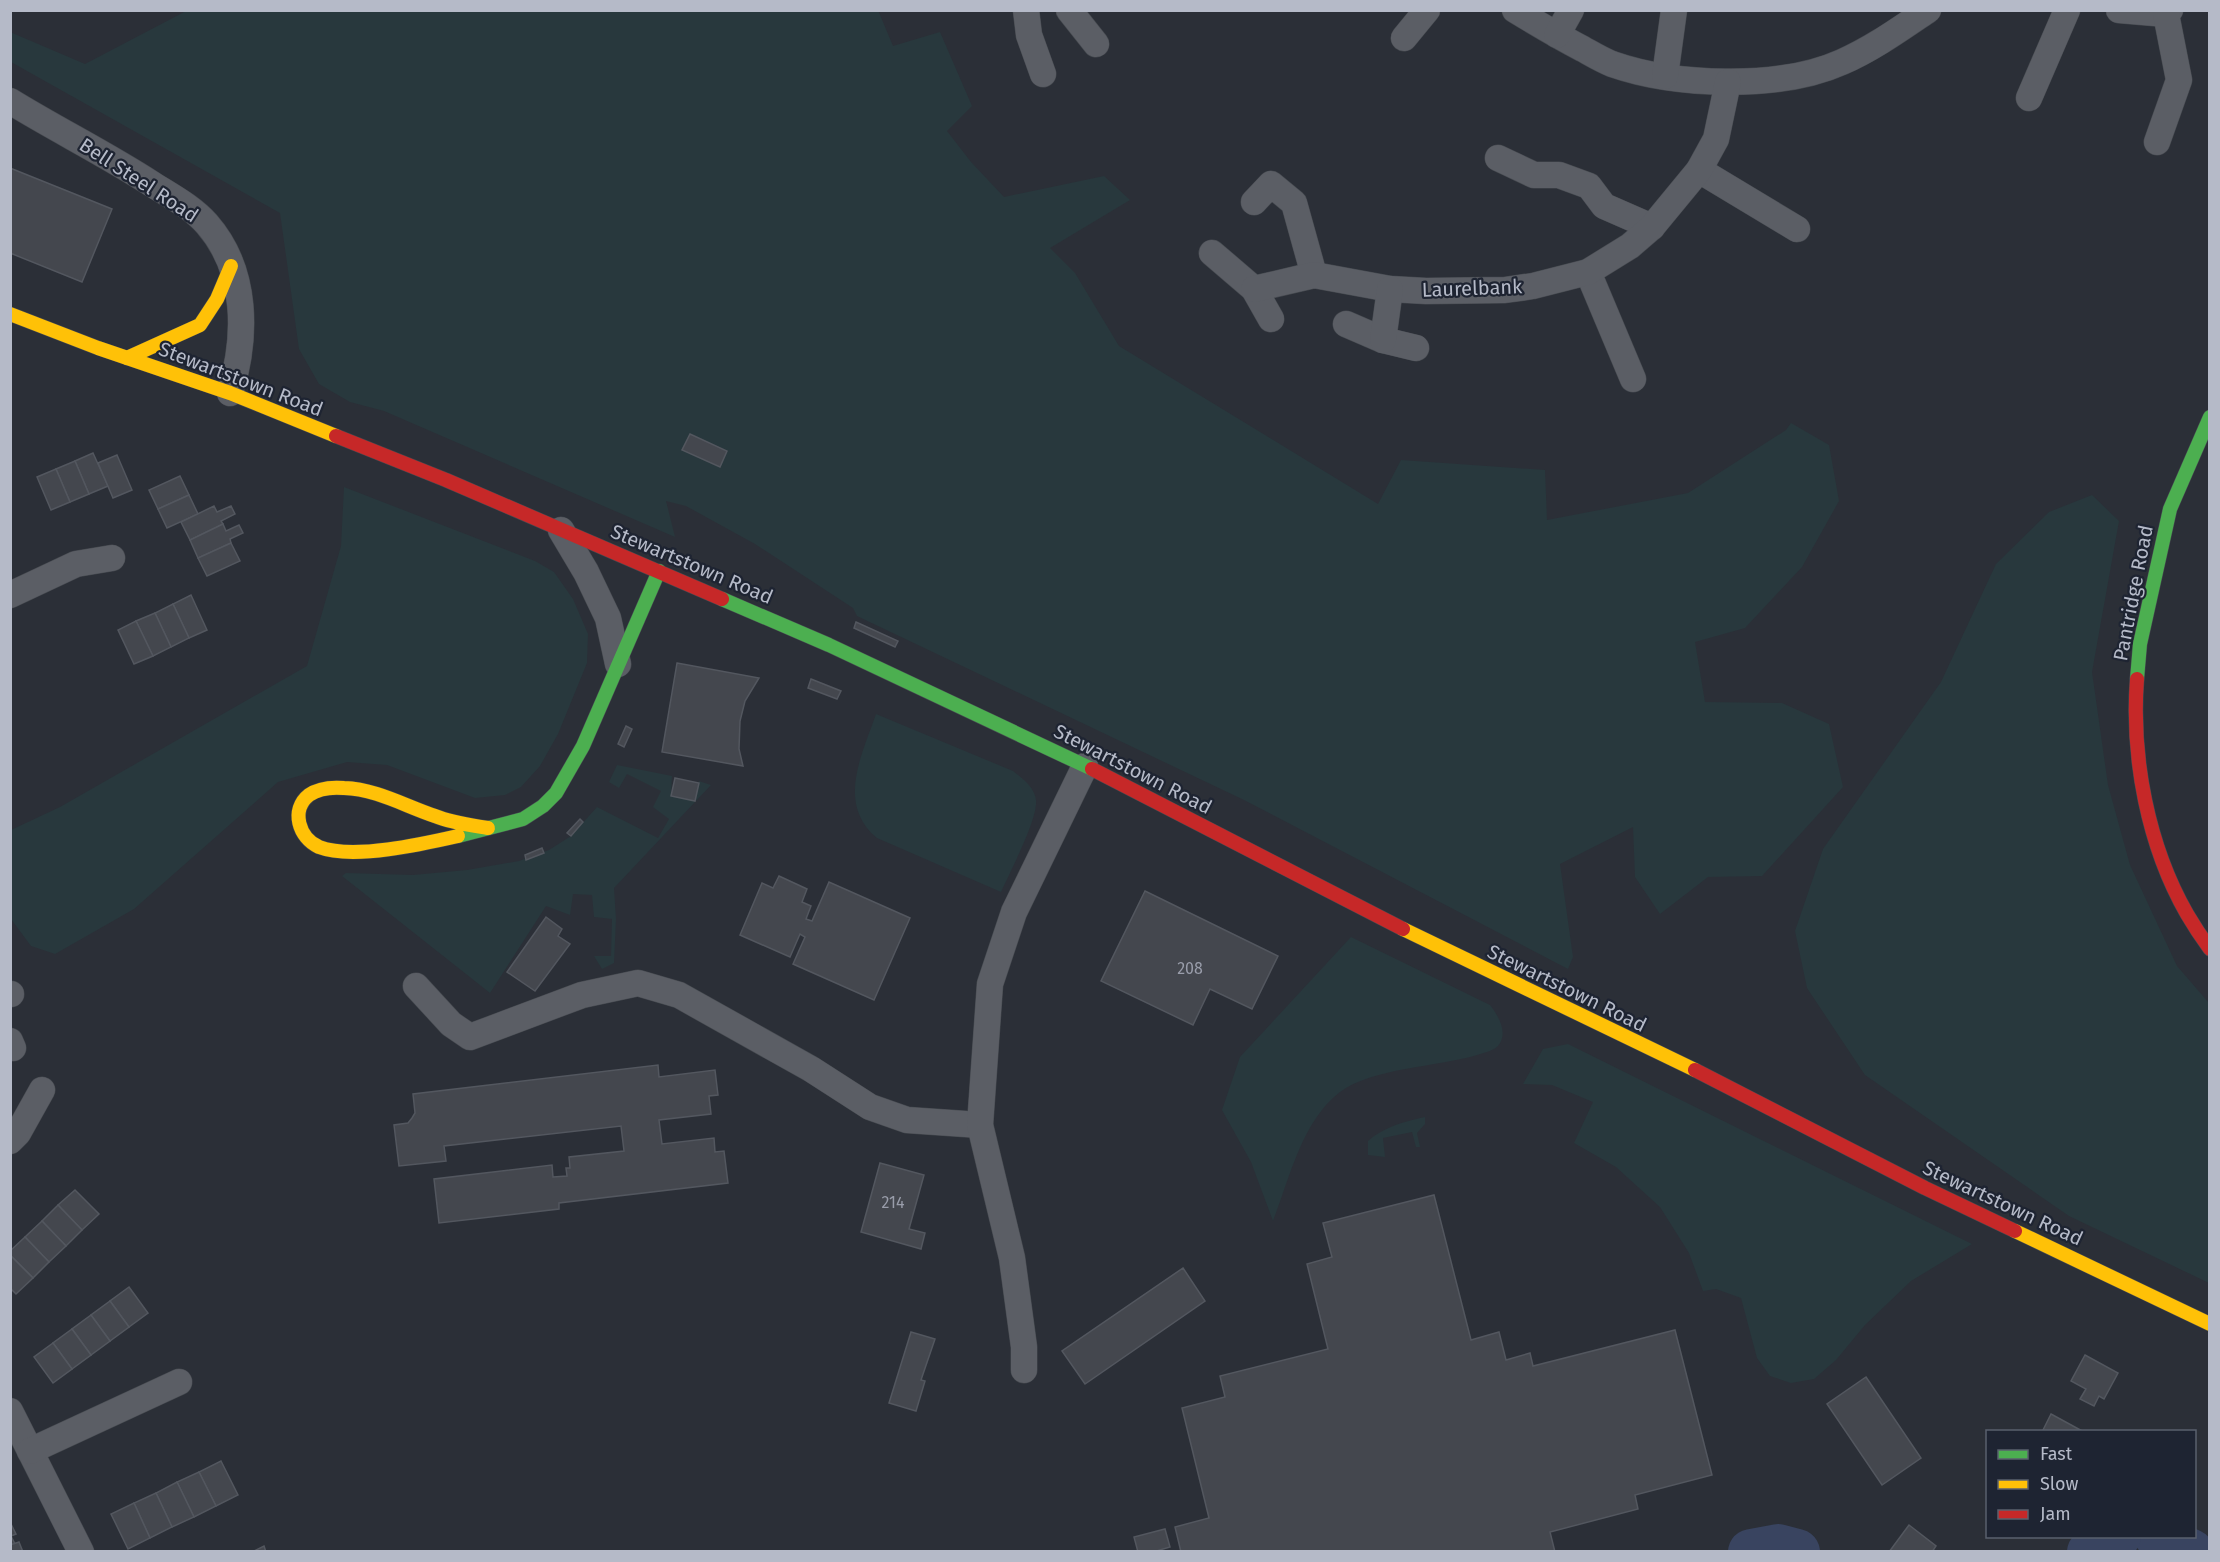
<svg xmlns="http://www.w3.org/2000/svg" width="2220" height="1562" font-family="'Fira Sans',sans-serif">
<rect width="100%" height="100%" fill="#2b2f37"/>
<g fill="#28383d">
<path d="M188,10H878L893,46L940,32L972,106L947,131L971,162L1004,197L1104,176L1130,200L1050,248L1075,273L1119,346L1378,504L1401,460L1545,470L1547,520L1688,493L1786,430L1791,423L1829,445L1839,501L1802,567L1745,628L1695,642L1705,702L1782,703L1829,724L1843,787L1762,876L1708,877L1660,914L1635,877L1633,827L1560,864L1573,957L1568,969L1244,800L857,616L853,608L755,544L686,506L666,501L675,537L384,411L350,402L319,384L299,349L280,213L11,62L10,32L85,64Z"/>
<path d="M344,487L535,561L554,572L573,599L588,634L587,663L558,734L540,766L521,787L505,795L475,798L387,765L347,762L278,782L134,909L55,954L31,946L11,919V830L60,807L307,666L341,546Z"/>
<path d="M2092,495L2119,521L2092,672L2108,785L2130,865L2177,966L2209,1003V1283L2069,1216L1865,1075L1807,988L1795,931L1823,849L1941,682L1996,564L2049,512Z"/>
<path d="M876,714L1013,771C1022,778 1035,788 1036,800C1038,819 1010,872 1001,892L877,838C836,804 862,755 876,714Z"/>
<path d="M617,765L672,776L671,795L695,799L699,781L711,785L614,888L616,919L614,963L602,969L594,956H611L612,919L594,917L592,895L573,894L570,915L546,906L490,993L342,876L346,873L413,875L467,870L519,861L549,850L571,836L597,807L658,838L669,819L653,807L661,791L627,774L619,788L609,782Z"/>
<path d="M1351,937L1490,1005C1498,1015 1509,1033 1498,1046C1493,1051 1483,1053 1477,1055C1437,1067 1372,1068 1340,1092C1302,1121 1290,1177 1273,1221L1251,1162L1222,1110L1240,1057Z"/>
<path d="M1568,1044L1972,1244L1911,1281L1865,1325L1836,1360L1814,1379L1791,1383L1770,1376L1757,1358L1741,1298L1716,1289L1703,1291L1689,1253L1660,1207L1616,1167L1574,1143L1593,1102L1552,1085L1523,1084L1543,1049Z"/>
<path d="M1425,1117V1124L1417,1133L1420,1147H1416L1412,1132L1383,1138L1385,1157L1368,1155V1141C1385,1126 1404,1122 1425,1117Z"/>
</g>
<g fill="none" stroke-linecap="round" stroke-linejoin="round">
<g stroke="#394460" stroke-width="46">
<path d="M2157,1536L2191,1552"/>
<path d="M1751,1552L1778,1547L1797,1552"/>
<path d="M2090,1552L2118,1536"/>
</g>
</g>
<g fill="#44474e" stroke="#53575f" stroke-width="1.5">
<path d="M10,168L112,209L82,282L10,253Z"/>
<path d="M690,434L727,451L720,467L682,450Z"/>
<path d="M93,453L108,486L89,494L75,461Z"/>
<path d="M117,455L132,490L113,498L98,463Z"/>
<path d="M75,461L89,494L70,502L56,469Z"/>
<path d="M56,469L70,502L51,510L37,477Z"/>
<path d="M180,476L189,495L158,509L149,490Z"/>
<path d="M189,495L198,514L167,528L158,509Z"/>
<path d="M214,506L217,512L231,506L235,514L221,521L223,524L190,540L181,522Z"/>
<path d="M223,524L226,531L239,525L243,533L230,539L231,543L198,558L190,540Z"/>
<path d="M231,543L240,561L207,576L198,558Z"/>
<path d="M191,595L207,630L189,638L173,604Z"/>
<path d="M173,604L189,638L171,647L155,613Z"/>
<path d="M155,613L171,647L153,656L136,621Z"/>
<path d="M136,621L153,656L134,664L118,630Z"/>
<path d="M856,622L898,641L895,647L854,628Z"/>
<path d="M677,663L759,678L745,701L740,721L739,749L743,766L662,752Z"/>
<path d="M811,679L841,691L837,699L808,688Z"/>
<path d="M626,726L632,729L624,747L618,744Z"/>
<path d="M675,778L699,783L695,801L671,796Z"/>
<path d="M580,819L583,822L571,836L567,833Z"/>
<path d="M542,848L544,853L526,860L525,855Z"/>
<path d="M779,876L807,889L802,902L811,906L806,919L812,921L829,882L910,918L874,1000L793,964L805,937L800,934L790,957L740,935L762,883L773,888Z"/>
<path d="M1145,891L1278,956L1252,1009L1210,989L1193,1025L1101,981Z"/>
<path d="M546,917L562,929L558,936L570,944L535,991L507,972Z"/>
<path d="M658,1065L659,1077L715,1070L718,1095L709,1096L711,1114L659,1120L662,1144L714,1138L715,1152L724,1151L728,1183L559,1203V1209L439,1223L434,1179L552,1165L553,1177L567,1176L566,1168H570L569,1157L624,1151L621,1126L444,1146L446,1161L399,1166L394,1125L408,1123L412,1118L415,1113L413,1094Z"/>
<path d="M880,1163L924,1175L909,1229L925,1233L921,1249L861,1232Z"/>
<path d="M75,1190L99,1214L82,1230L58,1205Z"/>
<path d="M1434,1195L1471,1340L1499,1332L1506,1360L1530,1353L1533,1366L1675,1330L1712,1475L1635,1495L1638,1509L1550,1532L1555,1552H1181L1175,1527L1209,1518L1182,1408L1225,1397L1220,1376L1328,1349L1307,1264L1332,1257L1323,1223Z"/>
<path d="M58,1205L82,1230L66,1246L42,1221Z"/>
<path d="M42,1221L66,1246L49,1262L25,1237Z"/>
<path d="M25,1237L49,1262L33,1278L10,1255V1251Z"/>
<path d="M10,1255L33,1278L16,1294L10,1288Z"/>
<path d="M1183,1268L1205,1301L1085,1384L1062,1351Z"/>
<path d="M129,1287L148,1313L129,1327L110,1301Z"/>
<path d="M110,1301L129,1327L110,1341L91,1315Z"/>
<path d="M91,1315L110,1341L91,1355L72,1329Z"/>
<path d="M72,1329L91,1355L72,1369L53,1343Z"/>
<path d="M911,1332L935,1339L921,1380L925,1381L916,1411L889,1403Z"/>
<path d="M53,1343L72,1369L53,1383L34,1357Z"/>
<path d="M2085,1355L2118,1373L2104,1399L2099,1396L2094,1406L2080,1399L2086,1389L2071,1381Z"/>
<path d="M1866,1377L1921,1458L1882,1485L1827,1404Z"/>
<path d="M2051,1414L2084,1432H2042Z"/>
<path d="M221,1461L238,1495L216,1506L199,1472Z"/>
<path d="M199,1472L216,1506L194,1517L177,1482Z"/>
<path d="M177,1482L194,1517L172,1527L156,1493Z"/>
<path d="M156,1493L172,1527L150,1538L134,1503Z"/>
<path d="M134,1503L150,1538L128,1549L111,1514Z"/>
<path d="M10,1522L16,1534L11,1536L15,1544L10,1545Z"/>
<path d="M1909,1525L1936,1546L1932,1552H1889Z"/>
<path d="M1165,1529L1170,1547L1153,1552H1138L1134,1537Z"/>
<path d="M19,1542L23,1552H10V1545Z"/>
<path d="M264,1546L266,1552H252Z"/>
</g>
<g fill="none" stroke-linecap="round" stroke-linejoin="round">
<g stroke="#464a50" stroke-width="27">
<g id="street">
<path d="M1026,10L1029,35L1043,74"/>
<path d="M1069,10L1096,44"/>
<path d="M1515,10C1538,24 1560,37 1583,49C1592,54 1602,60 1612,64C1675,86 1780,90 1842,62C1872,49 1900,29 1928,10"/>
<path d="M2119,10L2166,14L2170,10"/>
<path d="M1557,35L1571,10"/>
<path d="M1404,38L1427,10"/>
<path d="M1665,76L1674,10"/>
<path d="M2029,98L2067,10"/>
<path d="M10,101C57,130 106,154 152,184C171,196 192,207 207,224C248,271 247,337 230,393"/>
<path d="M2157,142L2179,80L2166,14"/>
<path d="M1498,158L1534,175H1559L1589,186L1604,206L1652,227"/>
<path d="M1699,170L1797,229"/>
<path d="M1254,202L1271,184L1294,203L1314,275"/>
<path d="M1212,253L1254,289L1271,319"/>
<path d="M1588,272L1633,379"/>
<path d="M1254,289L1314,275L1390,289L1426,291L1505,290L1533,286L1588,272L1630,246L1652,227L1699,170L1716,139L1728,82"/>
<path d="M1346,324L1383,340L1416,348"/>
<path d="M1383,340L1390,289"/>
<path d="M561,530L586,572L608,618L618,664"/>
<path d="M10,595L76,564L112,558"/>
<path d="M416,986L451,1024L470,1037L582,995L638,983L679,995L811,1069L870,1107L907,1120L980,1125"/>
<path d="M10,994H11"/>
<path d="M10,1041L13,1048"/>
<path d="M10,1141L18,1133L42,1090"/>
<path d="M1024,1370V1347L1012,1258L980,1125L990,984L1014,912L1085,766"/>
<path d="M10,1411L81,1552"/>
<path d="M30,1451L179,1382"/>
</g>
</g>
<g stroke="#464a50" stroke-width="15">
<g id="fast">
<path d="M722,599L829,645L1092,769"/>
<path d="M2137,679L2140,644L2170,509L2210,417"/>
<path d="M458,836L523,819L543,806L556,793L583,746L659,571"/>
</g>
</g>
<g stroke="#464a50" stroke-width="15">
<g id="slow">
<path d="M10,314L98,348L230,393L336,436"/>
<path d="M127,358L200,325L217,299L231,266"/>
<path d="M458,836C423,844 353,860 319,847C299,838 290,810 309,795C319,788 332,787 344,788C376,789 405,806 435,816C452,823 470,825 488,828"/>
<path d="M1403,929L1695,1070"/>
<path d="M2015,1231L2210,1324"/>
</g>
</g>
<g stroke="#464a50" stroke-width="15">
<g id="jam">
<path d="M336,436L446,480L722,599"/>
<path d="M2137,679C2131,758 2148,846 2187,914C2194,926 2202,938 2210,949"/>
<path d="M1092,769L1403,929"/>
<path d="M1695,1070L1925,1188L2015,1231"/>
</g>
</g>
<use href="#street" stroke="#5b5e65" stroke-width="26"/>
<use href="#fast" stroke="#4caf50" stroke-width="14"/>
<use href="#slow" stroke="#ffc107" stroke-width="14"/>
<use href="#jam" stroke="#c62828" stroke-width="14"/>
</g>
<g text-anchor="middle" stroke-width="4.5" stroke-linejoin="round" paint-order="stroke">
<g font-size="16" fill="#999daa">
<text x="1190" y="974">208</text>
<text x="893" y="1208">214</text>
</g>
<g font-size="20" fill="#b5bac8" stroke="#1e2432">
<text transform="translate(139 180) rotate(33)" y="7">Bell Steel Road</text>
<text transform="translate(1472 288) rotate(-2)" y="7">Laurelbank</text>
<text transform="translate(241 379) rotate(21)" y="7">Stewartstown Road</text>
<text transform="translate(692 564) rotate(23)" y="7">Stewartstown Road</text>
<text transform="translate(2133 593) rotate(-79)" y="7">Pantridge Road</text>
<text transform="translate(1133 769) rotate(27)" y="7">Stewartstown Road</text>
<text transform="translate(1567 988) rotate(26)" y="7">Stewartstown Road</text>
<text transform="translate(2003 1203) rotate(25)" y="7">Stewartstown Road</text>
</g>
</g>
<rect width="2220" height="1562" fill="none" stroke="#b5bac8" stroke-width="24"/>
<rect x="1986" y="1430" width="210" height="108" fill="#1e2432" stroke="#5a606e" stroke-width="1.5"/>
<rect x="1998" y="1450" width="30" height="9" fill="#4caf50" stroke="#5a606e" stroke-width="1.5"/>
<text x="2040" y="1460" font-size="18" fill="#b5bac8">Fast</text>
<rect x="1998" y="1480" width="30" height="9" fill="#ffc107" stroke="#5a606e" stroke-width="1.5"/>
<text x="2040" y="1490" font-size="18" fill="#b5bac8">Slow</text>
<rect x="1998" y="1510" width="30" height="9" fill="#c62828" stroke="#5a606e" stroke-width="1.5"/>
<text x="2040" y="1520" font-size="18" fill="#b5bac8">Jam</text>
</svg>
